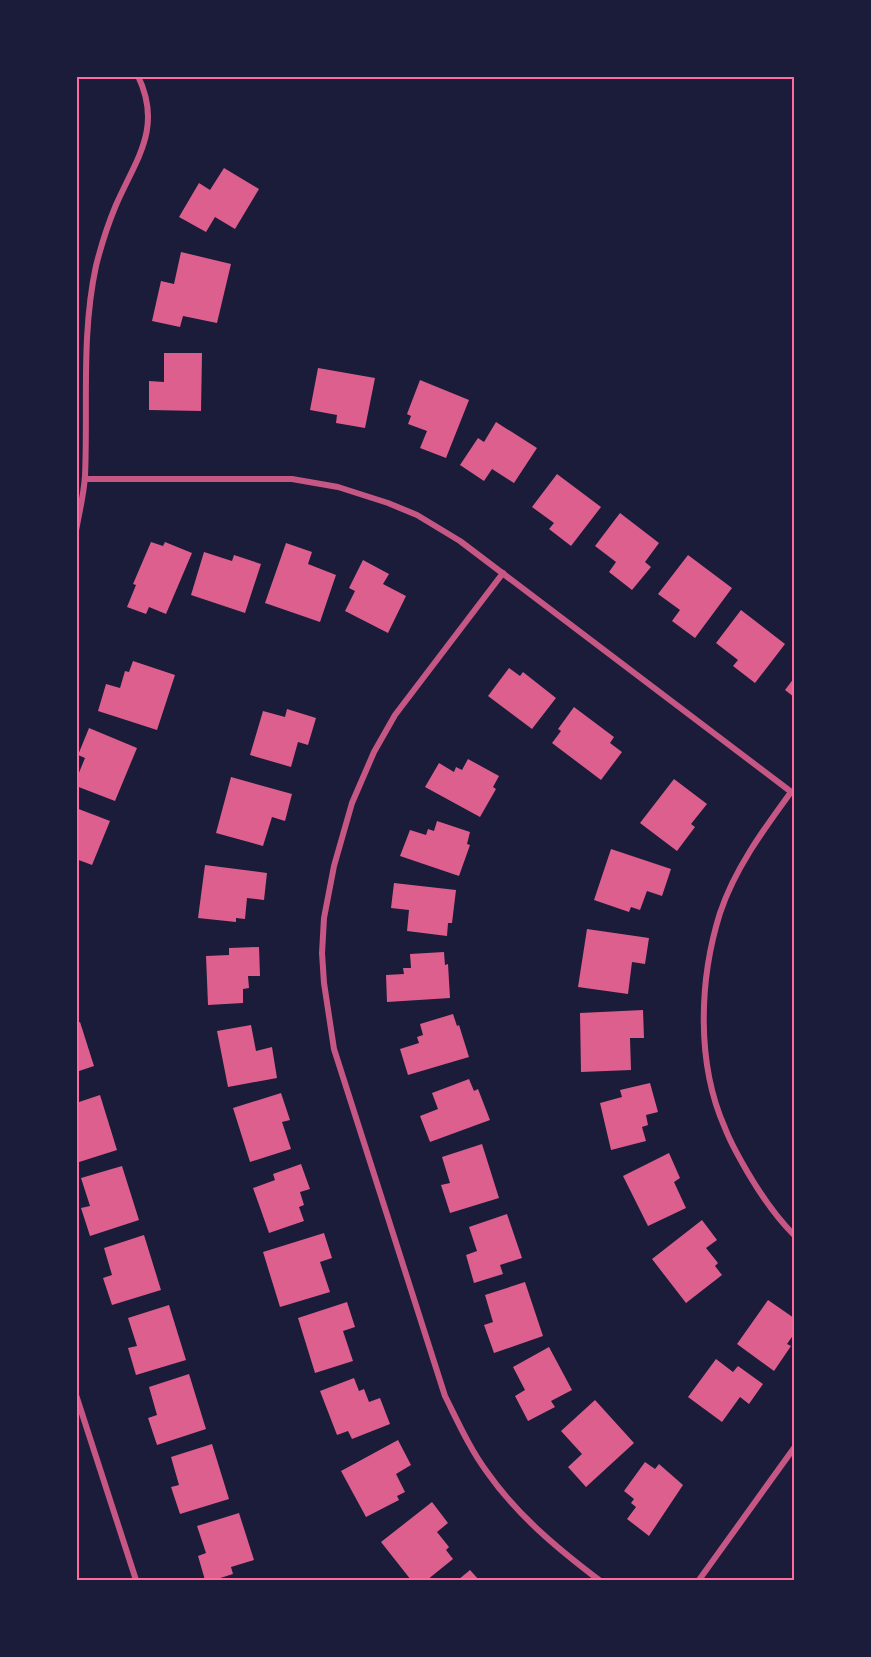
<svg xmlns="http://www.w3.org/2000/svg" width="871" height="1657" font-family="'Public Sans',sans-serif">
<rect width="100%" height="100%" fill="#1b1b3a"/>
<g fill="#dd5f8e">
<path d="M224,168L259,189L235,229L215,217L206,232L179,217L199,183L210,190Z"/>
<path d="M181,252L231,264L217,323L183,316L180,327L152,321L161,281L174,284Z"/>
<path d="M164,353H202L201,411L149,410V381L164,382Z"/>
<path d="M318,368L375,378L365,428L336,423L337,415L310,410Z"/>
<path d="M420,380L469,400L446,458L420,448L427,431L408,424L411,416L407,414Z"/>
<path d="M496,422L537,448L514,483L492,469L484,481L460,465L478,438L484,442Z"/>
<path d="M557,474L601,507L571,546L549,529L554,523L532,507Z"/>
<path d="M620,513L659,543L645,562L651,567L632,590L609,572L616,562L595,546Z"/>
<path d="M151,542L163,546L165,542L192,553L166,614L149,607L146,614L127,607L136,585L133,584Z"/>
<path d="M286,543L312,552L308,564L336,575L320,622L265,603Z"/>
<path d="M204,552L232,561L234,555L261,564L245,613L191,595Z"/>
<path d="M688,555L732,588L695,638L672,621L680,610L658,594Z"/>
<path d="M363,560L389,574L383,584L406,596L388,633L345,611L355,591L349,588Z"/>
<path d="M741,610L785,644L755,683L733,666L738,660L716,643Z"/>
<path d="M133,661L175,675L157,730L98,711L106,684L120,688L125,671L129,672Z"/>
<path d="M509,668L520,676L523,672L556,698L532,729L488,696Z"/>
<path d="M794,678V697L785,690Z"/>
<path d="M574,707L614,737L610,743L622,752L601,780L552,743L561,731L558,729Z"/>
<path d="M287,709L316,718L308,745L298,742L291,767L250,755L263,711L285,717Z"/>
<path d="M89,728L137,748L115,801L76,786V780L85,758L78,755Z"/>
<path d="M468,759L499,776L493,787L496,789L480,817L425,787L439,763L454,772L456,767L462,770Z"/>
<path d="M231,777L292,794L285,821L272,817L263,846L216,833Z"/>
<path d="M674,779L707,804L691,824L695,827L677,851L640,823Z"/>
<path d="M76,808L110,821L92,865L76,859Z"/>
<path d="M437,821L470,832L467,844L470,845L459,876L400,856L410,830L426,835L428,829L434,831Z"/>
<path d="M611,849L671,869L662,896L647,891L640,910L631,907L629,912L594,900Z"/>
<path d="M205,865L267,873L264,900L247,898L245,919L236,918V922L198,918Z"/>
<path d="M394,883L456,890L452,923H448L447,936L407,931L409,910L391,908Z"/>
<path d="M587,929L649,938L645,964L632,962L628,994L578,987Z"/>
<path d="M259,947L260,976H248L249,988L243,989V1003L208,1005L206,956L229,955V948Z"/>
<path d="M444,952L445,965L448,964L450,998L387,1002L386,975L404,974L403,968H411L410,954Z"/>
<path d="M643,1010L644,1038H630L631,1070L581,1072L580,1013Z"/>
<path d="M453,1014L457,1026L459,1025L469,1057L408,1075L400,1049L419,1043L417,1037L423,1035L420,1024Z"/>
<path d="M80,1022L94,1066L76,1072V1023Z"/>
<path d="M251,1025L256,1051L272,1047L277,1078L228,1087L217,1031Z"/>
<path d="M469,1079L474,1091L478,1089L490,1120L430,1142L420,1116L438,1109L432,1093Z"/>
<path d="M650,1083L658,1112L646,1115L648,1125L642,1127L646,1141L611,1150L600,1103L622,1097L620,1090Z"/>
<path d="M281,1093L290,1120L282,1122L291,1149L250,1162L233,1108Z"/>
<path d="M100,1095L117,1150L76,1163V1103Z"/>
<path d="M482,1144L499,1198L450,1213L441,1185L450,1183L442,1157Z"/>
<path d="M669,1153L680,1178L674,1182L686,1208L648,1226L623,1176Z"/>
<path d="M301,1164L310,1189L300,1192L304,1205L299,1207L304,1221L269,1233L253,1188L275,1180L273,1174Z"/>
<path d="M122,1166L139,1220L90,1236L81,1208L90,1206L81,1178Z"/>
<path d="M507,1214L522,1258L500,1265L503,1274L474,1283L466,1255L477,1251L469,1227Z"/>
<path d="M702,1220L717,1240L706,1248L718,1263L715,1266L722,1275L686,1303L652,1259Z"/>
<path d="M324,1233L332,1258L320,1262L330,1292L280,1307L263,1252Z"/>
<path d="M144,1235L161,1290L112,1305L103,1278L112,1275L104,1248Z"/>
<path d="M525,1282L543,1336L494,1353L484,1325L493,1322L485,1295Z"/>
<path d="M768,1300L794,1318V1334L787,1344L791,1346L774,1371L737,1344Z"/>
<path d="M347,1302L355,1327L343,1331L353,1361L315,1373L298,1318Z"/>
<path d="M169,1305L186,1360L136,1375L128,1348L137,1346L128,1318Z"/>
<path d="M549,1347L572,1390L551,1401L555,1407L528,1421L515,1396L525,1390L513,1367Z"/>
<path d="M716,1359L733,1372L738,1366L763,1384L749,1404L740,1397L722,1422L688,1397Z"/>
<path d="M189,1374L206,1429L157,1445L148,1418L157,1415L149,1387Z"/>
<path d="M354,1378L359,1391L364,1389L369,1402L380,1398L390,1424L352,1439L348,1431L337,1435L320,1391Z"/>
<path d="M595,1400L634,1443L586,1487L568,1467L582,1454L561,1431Z"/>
<path d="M398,1440L411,1465L396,1474L405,1492L397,1496L399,1500L366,1517L341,1471Z"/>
<path d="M212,1444L229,1499L180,1514L171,1487L179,1485L171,1457Z"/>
<path d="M645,1462L655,1469L659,1464L683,1485L649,1536L627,1519L636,1507L631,1503L634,1499L624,1491Z"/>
<path d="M432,1502L448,1523L437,1532L449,1547L446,1550L453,1559L427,1580H411L381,1542Z"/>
<path d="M239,1513L254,1560L231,1567L233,1574L214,1580H205L198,1556L206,1553L197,1526Z"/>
<path d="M470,1570L479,1580H458Z"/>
</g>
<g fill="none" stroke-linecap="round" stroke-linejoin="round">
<g stroke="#c65784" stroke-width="6">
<path d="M85,479H292L338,487L388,503L417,515L460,541L794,794"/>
<path d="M76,531C79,513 84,494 85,476C88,407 81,335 96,266C101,246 108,224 116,205C136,159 163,128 138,76"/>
<path d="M503,573L395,715L374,752L352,803L334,866L324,918L322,953L324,983L334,1049L445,1396C458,1422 470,1449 487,1472C517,1515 558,1549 599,1580"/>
<path d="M791,792C764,829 735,868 720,913C699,980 696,1063 725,1128C731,1144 740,1159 748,1173C761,1195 776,1217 794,1235"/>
<path d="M76,1395L136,1580"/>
<path d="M699,1580L794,1448"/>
</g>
</g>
<rect width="871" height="1657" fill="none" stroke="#1b1b3a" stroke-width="156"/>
<rect x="78" y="78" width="715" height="1501" fill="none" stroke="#ff6b9d" stroke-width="2"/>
</svg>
